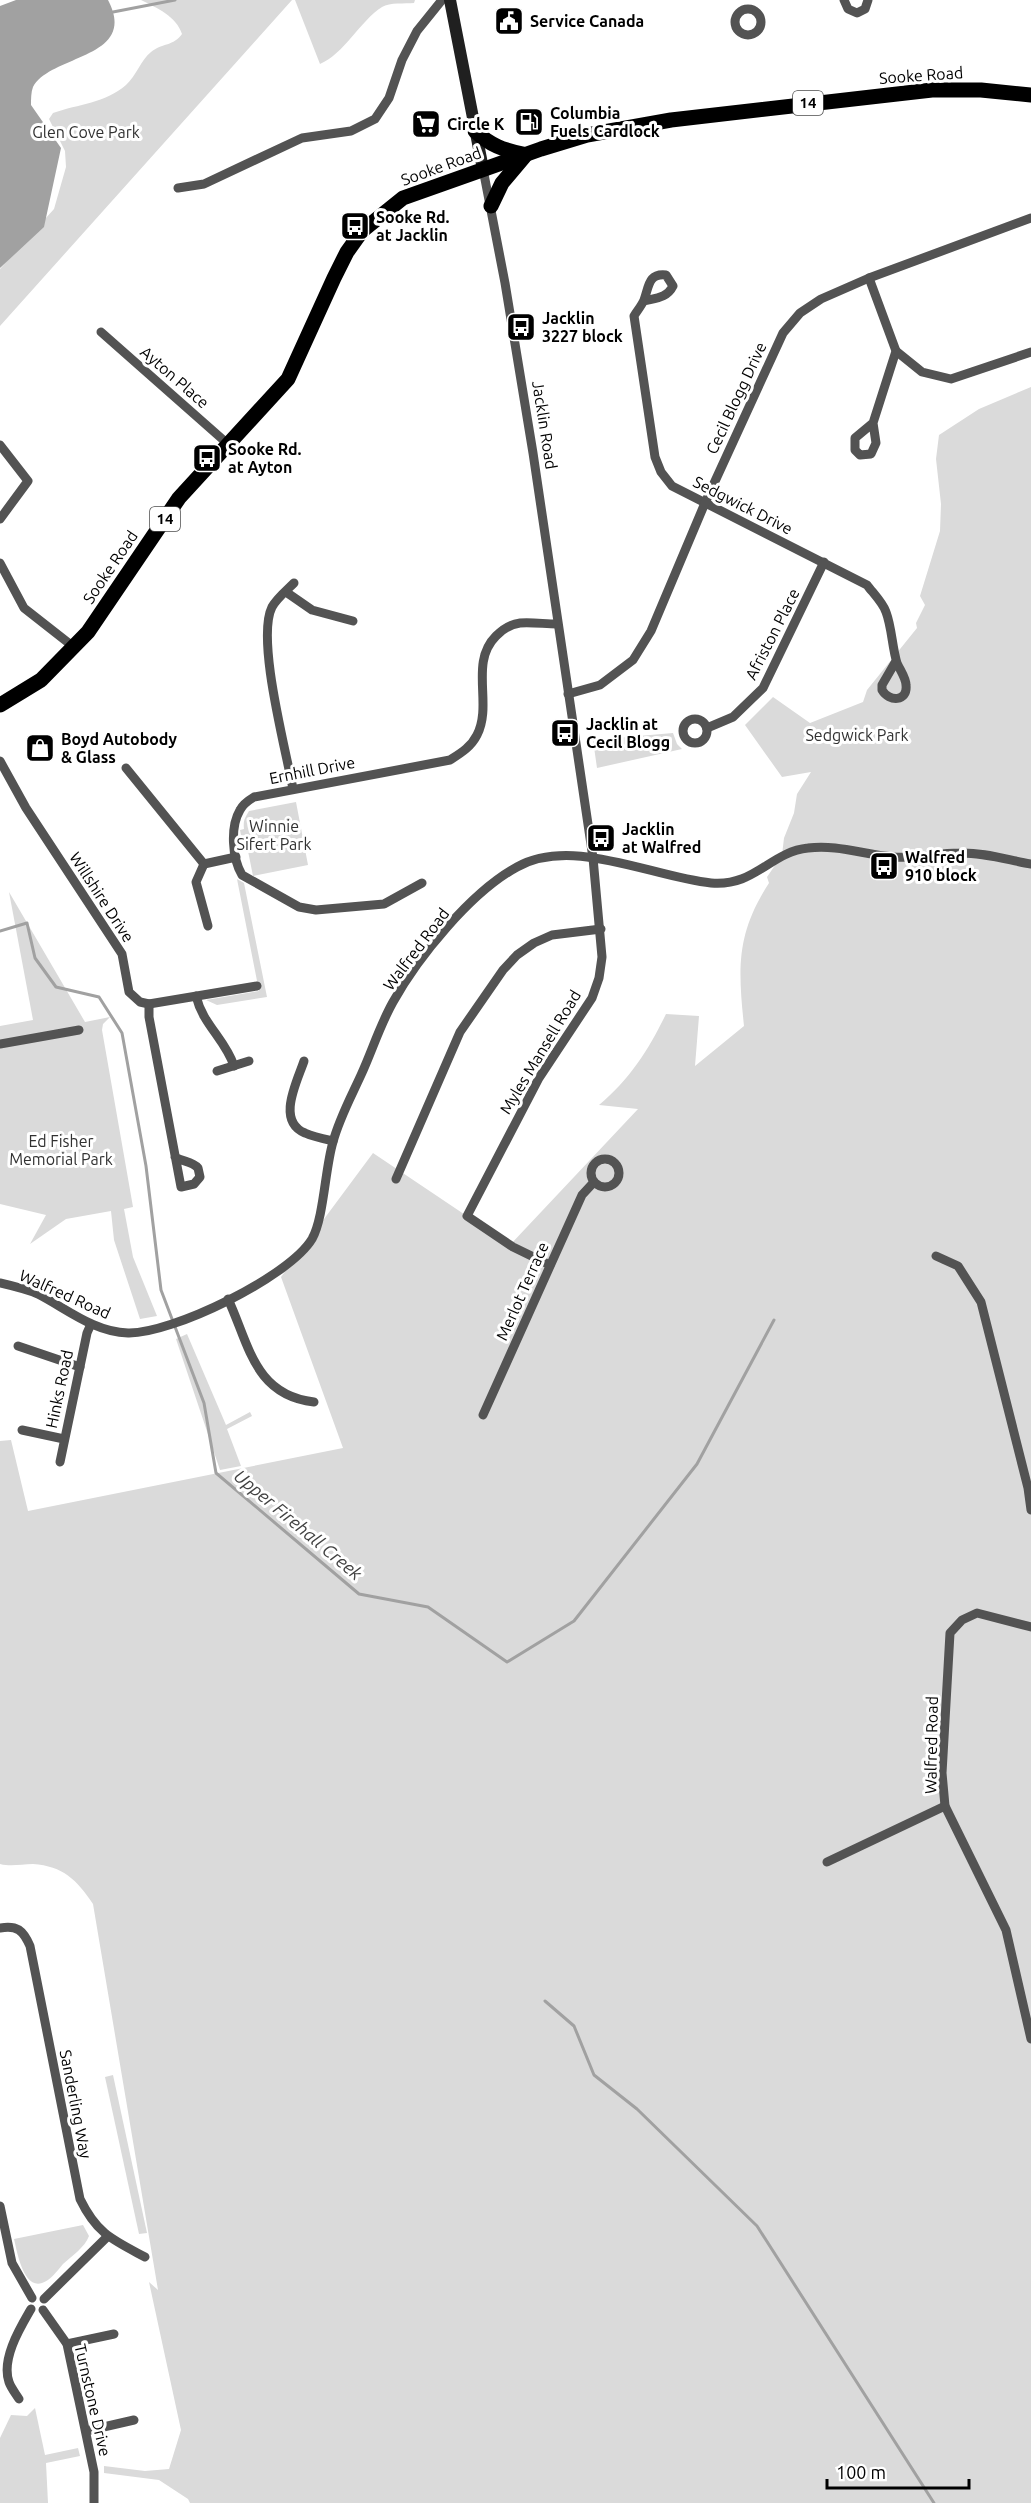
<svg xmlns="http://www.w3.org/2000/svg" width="1031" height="2503" font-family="Ubuntu,sans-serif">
<rect width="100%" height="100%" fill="#fff"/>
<g fill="#dadada">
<path d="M141,0H292L0,326V269L54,209L66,167L65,151L49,119L53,113C79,104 105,103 126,85C136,76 141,60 151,52C162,43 174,46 182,34C176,16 157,8 141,0Z"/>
<path d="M295,0H415L414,3C405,4 390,2 382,7C360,21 344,54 320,64Z"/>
<path d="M1031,387V2503H190L188,2499L159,2480L104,2473V2466L145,2471L169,2469L181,2430L149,2282L158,2290L93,1904C77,1880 63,1866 33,1864C21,1864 12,1867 0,1864V1441L11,1440L28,1511L343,1448L281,1277L373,1153L510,1245L638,1109L599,1105C630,1079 649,1049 666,1014L699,1016L695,1066L744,1026C738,968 736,934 769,883L767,877L782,855L784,838L794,813L797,794L811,772L782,777L745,725L773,697L810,723L863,702L867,690L917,628L916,623L925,605L920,596L940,531L941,504L936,459L939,435L979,409Z"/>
<path d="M673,733L677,744L682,749L597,768L593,740Z"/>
<path d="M296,802L308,865L253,876L248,851H244L240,830L244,829C243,820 245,818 249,811Z"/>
<path d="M237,879L244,883L267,997L217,1005L206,1000L259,991Z"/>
<path d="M9,892L85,1022L110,1017L103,1024L102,1030L133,1207L124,1209L133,1257L157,1316L140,1319L114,1240L111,1211L66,1219L30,1244L46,1215L0,1204V1026L33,1020Z"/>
<path d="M187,1334L226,1425L250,1412L252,1416L227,1429L241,1466L220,1470L176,1339Z"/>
<path d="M113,2075L147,2233L139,2234L105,2077Z"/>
<path d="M83,2225L89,2236C85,2247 72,2256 63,2264C58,2270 50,2281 42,2283C23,2289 17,2251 14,2239Z"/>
<path d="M35,2408L45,2455L78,2448L80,2456L46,2463L48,2503H0V2438L11,2415L27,2416Z"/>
</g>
<path fill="#a1a1a1" d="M16,0H108C139,59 51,54 33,87C31,92 31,99 31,105L61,148L44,227L0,268V6Z"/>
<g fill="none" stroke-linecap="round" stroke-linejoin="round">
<g stroke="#a1a1a1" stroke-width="3">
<path d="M113,12L175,0"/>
<path d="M0,931L27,923L35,958L56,987L99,997L122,1033L146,1166L161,1290L204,1403L216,1473L359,1594L428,1607L507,1662L574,1621L697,1464L774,1320"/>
<path d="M545,2001L574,2026L594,2075L637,2109L757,2226L934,2503"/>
</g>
<g stroke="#535353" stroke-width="9">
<path d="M844,0L848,9L857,13L865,9L868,0"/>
<circle cx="748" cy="22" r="13"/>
<path d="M483,169L505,283L533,453L593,858L602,957L599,978L592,998L539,1078L467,1216L513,1247L550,1265"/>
<path d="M178,188L204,184L302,138L351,131L375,119L389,98L402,60L417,31L442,0"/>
<path d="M869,278L896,351L873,423L876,443L871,454L860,455L855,450V438L873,423"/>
<path d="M644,301C656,298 667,298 673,286L666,275C648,273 649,287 644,300C642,305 637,311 634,316L655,457L661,472L672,486L867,585C873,593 883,603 886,612C892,628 892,647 897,663C900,670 906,678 906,685C908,702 889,702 882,690V685L896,661"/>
<path d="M101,332L229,445"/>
<path d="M896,351L922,372L951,379L1031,352"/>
<path d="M0,445L28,481L0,519"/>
<path d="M0,563L24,608L75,648"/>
<path d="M286,592L312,610L353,621"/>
<path d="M568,694L600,685L633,660L651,631L705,503L783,333L800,313L821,299L869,278L1031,218"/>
<circle cx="695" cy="731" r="12"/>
<path d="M707,728L733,717L763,688L824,562"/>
<path d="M0,761L26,808L122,954L129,992L140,1002L149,1004V1017L181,1187L194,1184L200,1177L198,1168C192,1161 183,1162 175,1157"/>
<path d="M126,768L204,864"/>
<path d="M293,789C286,750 256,639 272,607C277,598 287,590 294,583"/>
<path d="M204,864L196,882L208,926"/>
<path d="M204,864L236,857"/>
<path d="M422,883L384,904L316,910L299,907L242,875C232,858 230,827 240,810C243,804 249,800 254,797L450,760C461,753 471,747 477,735C493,704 469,663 496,636C502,630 511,624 520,623C532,622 545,624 557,624"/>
<path d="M196,996C203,1025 225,1039 234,1066"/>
<path d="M149,1004L257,986"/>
<path d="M0,1044L79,1030"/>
<path d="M304,1061C297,1082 276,1121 305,1133C314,1137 324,1139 333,1141"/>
<path d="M217,1071L249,1061"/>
<circle cx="605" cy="1173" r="14"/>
<path d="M396,1179L460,1032L503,970L517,955L534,943L552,935L601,929"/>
<path d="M936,1256L958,1266L981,1302L1028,1488L1031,1510"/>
<path d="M0,1283C13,1286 26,1289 38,1294C67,1309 94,1332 128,1333C172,1334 289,1277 312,1239C324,1218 325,1168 333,1142C339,1119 351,1097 361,1075C372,1051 380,1025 393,1002C418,957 471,892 517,867C572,836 652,877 711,883C755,887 770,852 808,848C837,844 865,855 893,857C915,859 937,853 959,853C982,852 1008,860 1031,864"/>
<path d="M228,1299C249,1344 254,1395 314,1402"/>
<path d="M18,1346L80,1367"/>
<path d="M483,1415L582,1195L594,1182"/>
<path d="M22,1430L64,1439"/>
<path d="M60,1462L87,1333L91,1324"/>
<path d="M1031,1627L977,1613L962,1620L950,1633L942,1773L945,1806L1006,1930L1031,2039"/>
<path d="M827,1862L945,1806"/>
<path d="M0,1928C17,1925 23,1930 30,1946L80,2199C97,2234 113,2240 145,2257"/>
<path d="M0,2206L12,2263L32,2298"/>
<path d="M44,2299L107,2237"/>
<path d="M43,2310L67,2344L94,2472V2503"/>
<path d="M67,2344L114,2334"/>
<path d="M19,2399C16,2394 11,2388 9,2382C1,2359 20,2328 31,2309"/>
<path d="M86,2431L134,2420"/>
</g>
<path stroke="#202020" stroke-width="12" d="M450,0L483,169"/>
<g stroke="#000" stroke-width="15">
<path d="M475,131C490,145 503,150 523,154"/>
<path d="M491,206L502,183L524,157"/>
<path d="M0,705L41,680L88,632L179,498L288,379L334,278L347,252L362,231L403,198L541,149L587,135L671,120L932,90H981L1031,95"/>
</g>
</g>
<defs>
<g id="civic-square" transform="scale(1.5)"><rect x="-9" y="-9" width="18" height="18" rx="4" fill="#000" stroke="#fff"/><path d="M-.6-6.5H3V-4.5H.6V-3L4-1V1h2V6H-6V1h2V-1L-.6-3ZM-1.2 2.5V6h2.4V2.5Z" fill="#fff"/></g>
<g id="fuel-square" transform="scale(1.5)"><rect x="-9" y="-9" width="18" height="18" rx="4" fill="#000" stroke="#fff"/><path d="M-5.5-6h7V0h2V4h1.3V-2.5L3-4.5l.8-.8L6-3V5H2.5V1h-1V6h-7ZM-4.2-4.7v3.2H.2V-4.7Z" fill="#fff"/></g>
<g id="supermarket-square" transform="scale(1.5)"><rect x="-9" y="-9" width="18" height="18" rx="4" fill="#000" stroke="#fff"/><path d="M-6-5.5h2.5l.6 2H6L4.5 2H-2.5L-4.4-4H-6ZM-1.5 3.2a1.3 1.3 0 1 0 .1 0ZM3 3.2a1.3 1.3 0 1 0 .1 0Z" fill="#fff"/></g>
<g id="bus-square" transform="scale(1.5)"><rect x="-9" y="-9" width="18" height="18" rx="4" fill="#000" stroke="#fff"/><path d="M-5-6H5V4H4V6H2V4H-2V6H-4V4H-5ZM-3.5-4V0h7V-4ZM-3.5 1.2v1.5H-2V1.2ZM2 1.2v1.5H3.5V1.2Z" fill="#fff"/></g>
<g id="shop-square" transform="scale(1.5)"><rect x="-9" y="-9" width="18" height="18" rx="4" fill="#000" stroke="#fff"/><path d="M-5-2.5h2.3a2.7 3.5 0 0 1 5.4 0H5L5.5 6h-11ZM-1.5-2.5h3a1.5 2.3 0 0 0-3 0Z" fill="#fff"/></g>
</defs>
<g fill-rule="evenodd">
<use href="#civic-square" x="509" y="21"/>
<use href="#fuel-square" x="529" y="122"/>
<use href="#supermarket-square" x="426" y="124"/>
<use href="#bus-square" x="355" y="226"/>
<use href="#bus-square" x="521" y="327"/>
<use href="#bus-square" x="207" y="458"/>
<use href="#bus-square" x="565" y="733"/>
<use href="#shop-square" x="40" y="748"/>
<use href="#bus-square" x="601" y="838"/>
<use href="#bus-square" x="884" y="866"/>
</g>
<g text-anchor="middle" stroke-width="6" stroke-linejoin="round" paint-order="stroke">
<g fill="#fff" stroke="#4c4c4c" stroke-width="1.5">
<rect x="793" y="91" width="30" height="24" rx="4.5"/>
<rect x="150" y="507" width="30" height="24" rx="4.5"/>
</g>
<g font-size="15" font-weight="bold" fill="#000">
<text x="808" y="108">14</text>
<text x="165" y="524">14</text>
</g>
<g font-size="16" font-weight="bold" fill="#000" stroke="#fff" text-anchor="start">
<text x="530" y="27">Service Canada</text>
<text x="550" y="119">Columbia<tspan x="550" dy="18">Fuels Cardlock</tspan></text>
<text x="447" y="130">Circle K</text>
<text x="376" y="223">Sooke Rd.<tspan x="376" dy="18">at Jacklin</tspan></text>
<text x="542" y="324">Jacklin<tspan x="542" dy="18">3227 block</tspan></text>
<text x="228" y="455">Sooke Rd.<tspan x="228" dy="18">at Ayton</tspan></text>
<text x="586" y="730">Jacklin at<tspan x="586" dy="18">Cecil Blogg</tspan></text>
<text x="61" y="745">Boyd Autobody<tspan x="61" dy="18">&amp; Glass</tspan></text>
<text x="622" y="835">Jacklin<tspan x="622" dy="18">at Walfred</tspan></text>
<text x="905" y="863">Walfred<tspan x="905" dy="18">910 block</tspan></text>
</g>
<g font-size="16" fill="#000" stroke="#fff">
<text transform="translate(921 75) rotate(-4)" y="6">Sooke Road</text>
<text transform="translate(441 166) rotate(-20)" y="6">Sooke Road</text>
<text transform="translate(175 377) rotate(41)" y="6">Ayton Place</text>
<text transform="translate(736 398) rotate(-65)" y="6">Cecil Blogg Drive</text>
<text transform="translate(545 425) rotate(81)" y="6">Jacklin Road</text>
<text transform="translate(743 505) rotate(27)" y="6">Sedgwick Drive</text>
<text transform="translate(110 567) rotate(-56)" y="6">Sooke Road</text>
<text transform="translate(772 634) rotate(-63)" y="6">Afriston Place</text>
<text transform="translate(312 770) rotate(-11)" y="6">Ernhill Drive</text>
<text transform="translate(102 897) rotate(57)" y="6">Willshire Drive</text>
<text transform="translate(416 949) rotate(-53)" y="6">Walfred Road</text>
<text transform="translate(540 1052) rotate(-59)" y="6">Myles Mansell Road</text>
<text transform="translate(522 1291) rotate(-66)" y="6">Merlot Terrace</text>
<text transform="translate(65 1294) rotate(24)" y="6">Walfred Road</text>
<text transform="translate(59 1389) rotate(-78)" y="6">Hinks Road</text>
<text transform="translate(931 1745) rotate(-89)" y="6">Walfred Road</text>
<text transform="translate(76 2104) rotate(79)" y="6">Sanderling Way</text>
<text transform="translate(93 2400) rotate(77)" y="6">Turnstone Drive</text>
</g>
<g font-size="16" fill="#313131" stroke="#fff">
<text x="86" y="138">Glen Cove Park</text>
<text x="857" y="741">Sedgwick Park</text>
<text x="274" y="832">Winnie<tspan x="274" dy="18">Sifert Park</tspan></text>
<text x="61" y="1147">Ed Fisher<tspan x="61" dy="18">Memorial Park</tspan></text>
</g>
<g font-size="18" font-style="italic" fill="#424242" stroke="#fff">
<text transform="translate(298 1525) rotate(40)" y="6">Upper Firehall Creek</text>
</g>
</g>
<path d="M827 2479v9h142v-9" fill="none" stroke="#000000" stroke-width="3"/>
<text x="836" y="2479" font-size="18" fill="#000000" stroke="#ffffff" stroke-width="4.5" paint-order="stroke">100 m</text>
</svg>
